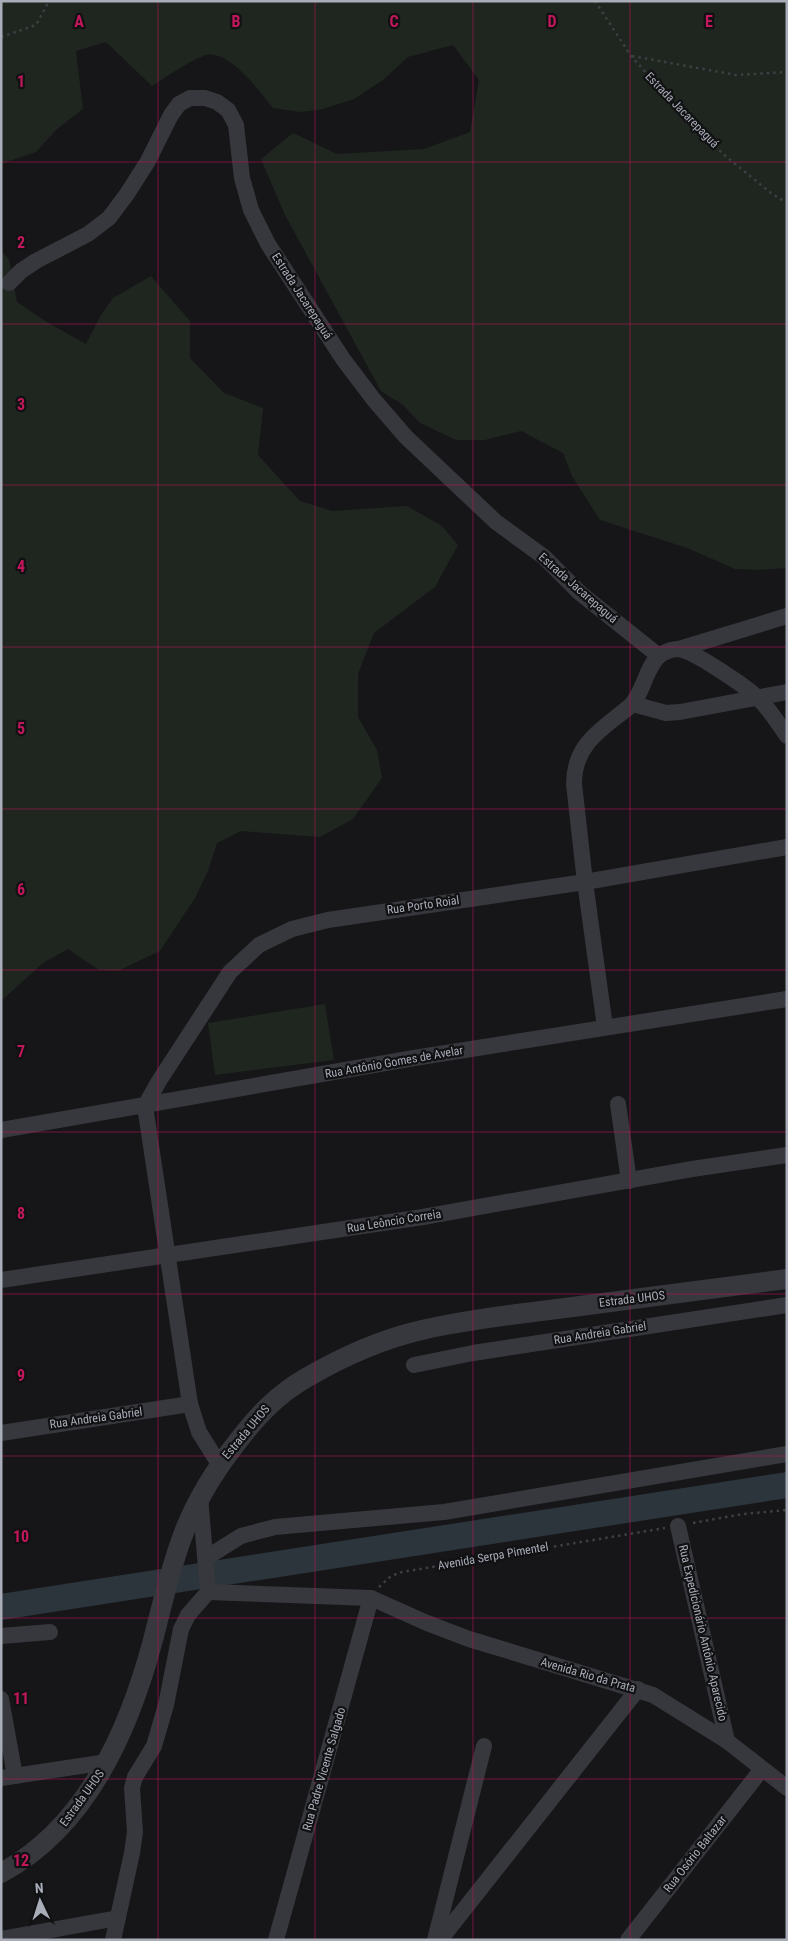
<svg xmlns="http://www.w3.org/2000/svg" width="788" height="1941" font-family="'Roboto Condensed',sans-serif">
<rect width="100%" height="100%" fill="#161618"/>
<g fill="#1e261f">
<path d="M1,1H787V568L759,570L735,569L687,548L600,520L572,476L563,453L521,431L485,440H456L420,423L403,405L381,391L285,215L261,159L293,133L337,154L424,149L470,132L479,80L453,45L408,57L383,80L354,99L323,109L300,112L273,108C259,91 230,50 206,55C192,59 165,78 152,86L106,42L76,51L83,109L56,130L36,152L1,164Z"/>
<path d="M1,251L9,259L17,302L45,321L86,344L101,315L113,298L151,276L190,321V358L224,393L263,408L258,455L300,501L332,511L407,506L442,526L458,545L435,587L374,633L358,674V717L377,750L382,778L353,819L320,837L241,831L217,843L208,871L195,898L160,951L118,971L99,970L68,949L43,963L1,1001Z"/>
<path d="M325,1004L334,1060L215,1075L208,1023Z"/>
</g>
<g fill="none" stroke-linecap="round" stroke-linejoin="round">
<path stroke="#2c353c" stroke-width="26" d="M1,1607L787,1485"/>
<g stroke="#3d3f44" stroke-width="2.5" stroke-dasharray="2.5 4" stroke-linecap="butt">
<path d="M595,1L631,56L689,120L723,154L771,193L787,203"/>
<path d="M1,37L36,25L49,1"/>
<path d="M632,56L736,75L787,72"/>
<path d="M693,1523L743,1514L787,1510"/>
<path d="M379,1587L391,1576L402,1572L665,1528"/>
</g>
<g stroke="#37383d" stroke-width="16">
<path d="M9,283L21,271L36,261L88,234L109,218L127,194L148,161L171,115L179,104L190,98H205L217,102L228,110L236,125L242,178L251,210L268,244L343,359L374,400L406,437L496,522L544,557L580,593L659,656"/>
<path d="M679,649L787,616"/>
<path d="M633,704L666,713L680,712L787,692"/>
<path d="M605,1027L585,882L574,784C574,744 601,730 629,707C644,694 645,667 660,655C665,652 672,649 678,649C693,650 748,688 759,699C770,710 778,723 787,736"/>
<path d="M618,1104L629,1181"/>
<path d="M1,1130L414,1058L787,999"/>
<path d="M1,1280L423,1217L692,1169L787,1155"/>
<path d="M414,1365L473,1353L787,1305"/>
<path d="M1,1433L190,1404"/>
<path d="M219,1464L199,1432L190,1404L145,1106L159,1081L230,972L259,945L292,929L328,920L585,882L787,847"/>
<path d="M678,1526L727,1741"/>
<path d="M206,1558L241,1536L275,1527L444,1512L787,1454"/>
<path d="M208,1592L371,1598L427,1623L469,1639L653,1695L727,1741L787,1788"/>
<path d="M1,1636L50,1632"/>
<path d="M1,1699L15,1776"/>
<path d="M1,1778L107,1762"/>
<path d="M1,1939L118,1918"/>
<path d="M113,1940L132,1853L135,1832L132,1788L135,1777L154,1746L166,1705L181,1629L188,1615L208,1592L200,1496"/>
<path d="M276,1940L371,1598"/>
<path d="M435,1940L484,1746"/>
<path d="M440,1940L638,1689"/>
<path d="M628,1940L762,1769"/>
</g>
<path stroke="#37383d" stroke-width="20" d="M1,1873C87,1827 129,1730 153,1640C162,1605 170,1569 183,1535C196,1500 215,1470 238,1441C258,1415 278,1394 306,1378C342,1357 382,1339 422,1330C474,1318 528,1313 580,1306C649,1297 718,1288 787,1279"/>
</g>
<path fill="none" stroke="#c2185b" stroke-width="1" stroke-opacity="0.55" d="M158,1V1940M315,1V1940M473,1V1940M630,1V1940M1,162H787M1,324H787M1,485H787M1,647H787M1,809H787M1,970H787M1,1132H787M1,1294H787M1,1456H787M1,1618H787M1,1779H787"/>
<g text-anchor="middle" stroke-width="4.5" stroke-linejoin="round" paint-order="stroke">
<g font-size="12" fill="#a8adb8" stroke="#111113">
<text transform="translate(682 110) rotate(46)" y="4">Estrada Jacarepaguá</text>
<text transform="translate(302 296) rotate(57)" y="4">Estrada Jacarepaguá</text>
<text transform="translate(578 588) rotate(41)" y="4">Estrada Jacarepaguá</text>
<text transform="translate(423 905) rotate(-8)" y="4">Rua Porto Roial</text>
<text transform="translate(394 1062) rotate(-10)" y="4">Rua Antônio Gomes de Avelar</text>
<text transform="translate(394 1221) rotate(-9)" y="4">Rua Leôncio Correia</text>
<text transform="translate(632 1299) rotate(-7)" y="4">Estrada UHOS</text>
<text transform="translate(600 1333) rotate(-9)" y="4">Rua Andreia Gabriel</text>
<text transform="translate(96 1418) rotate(-8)" y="4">Rua Andreia Gabriel</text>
<text transform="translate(246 1432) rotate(-50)" y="4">Estrada UHOS</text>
<text transform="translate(493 1556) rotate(-10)" y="4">Avenida Serpa Pimentel</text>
<text transform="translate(703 1633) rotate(77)" y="4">Rua Expedicionário Antônio Aparecido</text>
<text transform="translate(588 1675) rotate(16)" y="4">Avenida Rio da Prata</text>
<text transform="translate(324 1769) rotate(-74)" y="4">Rua Padre Vicente Salgado</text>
<text transform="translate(82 1798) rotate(-54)" y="4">Estrada UHOS</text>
<text transform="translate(695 1854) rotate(-52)" y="4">Rua Osório Baltazar</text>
</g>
</g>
<g font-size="16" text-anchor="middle" font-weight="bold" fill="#c2185b" stroke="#111113" stroke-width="4.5" stroke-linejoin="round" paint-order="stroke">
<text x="79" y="27">A</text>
<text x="236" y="27">B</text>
<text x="394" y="27">C</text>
<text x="552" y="27">D</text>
<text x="709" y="27">E</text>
<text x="21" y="87">1</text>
<text x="21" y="248">2</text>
<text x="21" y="410">3</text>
<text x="21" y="572">4</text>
<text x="21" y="734">5</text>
<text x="21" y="895">6</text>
<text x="21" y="1057">7</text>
<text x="21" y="1219">8</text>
<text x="21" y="1381">9</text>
<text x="21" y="1542">10</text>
<text x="21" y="1704">11</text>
<text x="21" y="1866">12</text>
</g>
<rect width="788" height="1941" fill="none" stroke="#a8adb8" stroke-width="5"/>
<g transform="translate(40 1901) rotate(356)" stroke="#111113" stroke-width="4" paint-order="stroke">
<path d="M0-4L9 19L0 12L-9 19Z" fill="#a8adb8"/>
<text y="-8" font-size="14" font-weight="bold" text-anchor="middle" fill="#a8adb8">N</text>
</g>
</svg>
